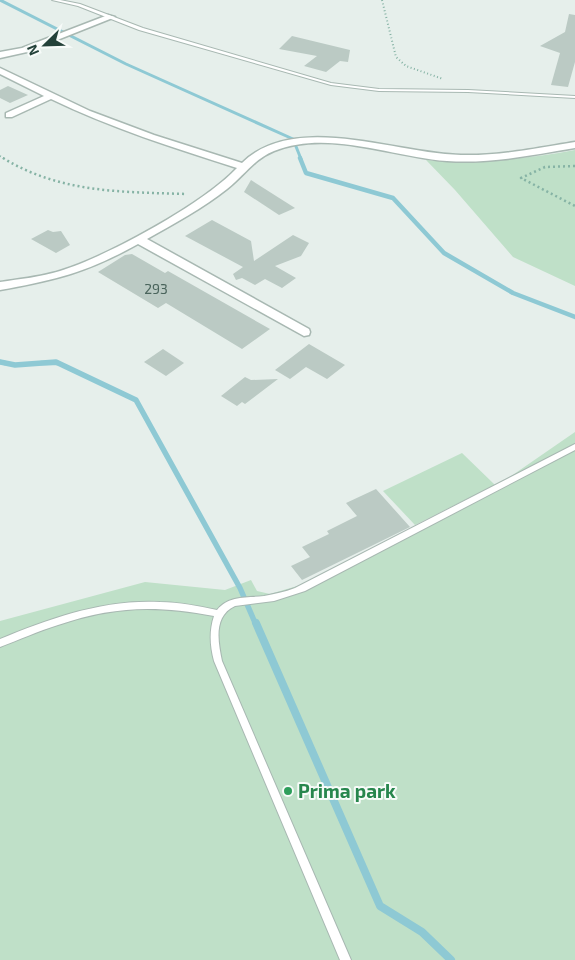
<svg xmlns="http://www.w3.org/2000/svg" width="575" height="960" font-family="'Exo 2',sans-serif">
<rect width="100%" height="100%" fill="#e6efeb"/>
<g fill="#bfe0c8">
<path d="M575,150V286L513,257L455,190L426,160C476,164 527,159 575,150Z"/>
<path d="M575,432V960H0V621L145,582L225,590L251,580L257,591L270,594L304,584L501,483Z"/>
<path d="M462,453L495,485L415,525L383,491Z"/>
</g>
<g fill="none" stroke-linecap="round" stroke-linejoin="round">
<path stroke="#8ec9d4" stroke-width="3" d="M0,0L126,64L293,139L301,159"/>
<g stroke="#8ec9d4" stroke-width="4.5">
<path d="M300,158L306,173L393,198L444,253L513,293L575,317"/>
<path d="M0,362L5,363"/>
<path d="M41,363H58"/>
</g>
<path stroke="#8ec9d4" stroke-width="5.5" d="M0,362L15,365L56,362L136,400L240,588L256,625"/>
<path stroke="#8ec9d4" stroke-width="8" d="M256,623L380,906L422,932L451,960"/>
</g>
<g fill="#bbcac4">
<path d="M569,14L575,15V62L568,87L551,85L560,53L540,46L565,32Z"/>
<path d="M292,36L350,50L348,62L340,61L326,72L304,66L317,56L279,49Z"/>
<path d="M8,86L28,95L10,103L0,98V90Z"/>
<path d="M251,180L295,208L279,215L244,192Z"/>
<path d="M212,220L251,241L254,261L293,235L309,243L301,256L275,266L296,278L282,288L265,279L255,285L242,278L236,280L233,274L243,267L185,236Z"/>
<path d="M48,230L53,232L61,231L70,245L56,253L31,239Z"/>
<path d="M132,254L165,273L168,271L270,329L242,349L166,303L158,308L98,272L125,255Z"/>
<path d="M309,344L345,365L327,379L306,367L290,379L275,370Z"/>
<path d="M163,349L184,363L166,376L144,362Z"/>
<path d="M245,377L251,380L278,379L245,404L242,402L237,406L221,396Z"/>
<path d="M376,489L410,527L302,580L291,566L310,557L302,547L329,534L327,531L357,516L346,503Z"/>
</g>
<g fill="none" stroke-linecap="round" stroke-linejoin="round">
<g stroke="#a8b8b2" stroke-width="2">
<g id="service">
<path d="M52,0H60L80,4L143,28L331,83L379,89L468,90L575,96V98L468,92L379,91L331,85L139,30L78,6Z"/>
<path d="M575,444V450L305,591L274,601L235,606C213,616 218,642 222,661L351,960H340L214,661C210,646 209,631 214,616C156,605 114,606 58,625C38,631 19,640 0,647V639C51,618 104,599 160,602C179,602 198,606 217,610C229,595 247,598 264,596C274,594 285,592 295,588Z"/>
</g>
</g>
<g stroke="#a8b8b2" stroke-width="3">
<g id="minor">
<path d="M108,15L115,17L27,52L0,58V52L22,48Z"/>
<path d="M0,68L90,111L154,135L242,163C295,111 396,154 461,155C499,156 537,148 575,142V148C533,155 490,164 447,161C392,157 328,129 274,151C254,159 244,176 227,189C203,208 174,224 147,239L309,329L310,332L309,335L304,336L138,244C88,272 56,280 0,290V282C20,279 41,277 60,271C108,256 203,204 237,168C174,148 111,128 51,99L12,117H6V113L44,96L0,74Z"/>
</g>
</g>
<g stroke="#86b3a5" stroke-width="2" stroke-dasharray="1 2.5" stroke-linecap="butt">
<path d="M382,0L396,57L406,66L443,79"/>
<path d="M0,156L5,159"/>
</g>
<g stroke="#86b3a5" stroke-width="2.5" stroke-dasharray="2 3" stroke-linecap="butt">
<path d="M3,158C60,193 122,192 187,194"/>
<path d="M575,166L545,167L521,178L575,206"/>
</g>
<use href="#service" fill="#fff" fill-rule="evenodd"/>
<use href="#minor" fill="#fff" fill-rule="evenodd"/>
</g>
<circle fill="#2e9e5b" stroke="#f7fbf9" stroke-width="2" cx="288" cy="791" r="5"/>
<g text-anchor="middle" stroke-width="4" stroke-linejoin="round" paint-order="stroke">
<g font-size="14" fill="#4a645c">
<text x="156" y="294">293</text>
</g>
<g font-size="19" font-weight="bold" fill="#27864d" stroke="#f7fbf9" text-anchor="start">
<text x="298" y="798">Prima park</text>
</g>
</g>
<g transform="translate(45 45) rotate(247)" stroke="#f7fbf9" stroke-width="4" paint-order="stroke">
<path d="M0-4L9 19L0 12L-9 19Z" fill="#24423a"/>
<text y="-8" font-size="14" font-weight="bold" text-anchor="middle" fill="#24423a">N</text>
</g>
</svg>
